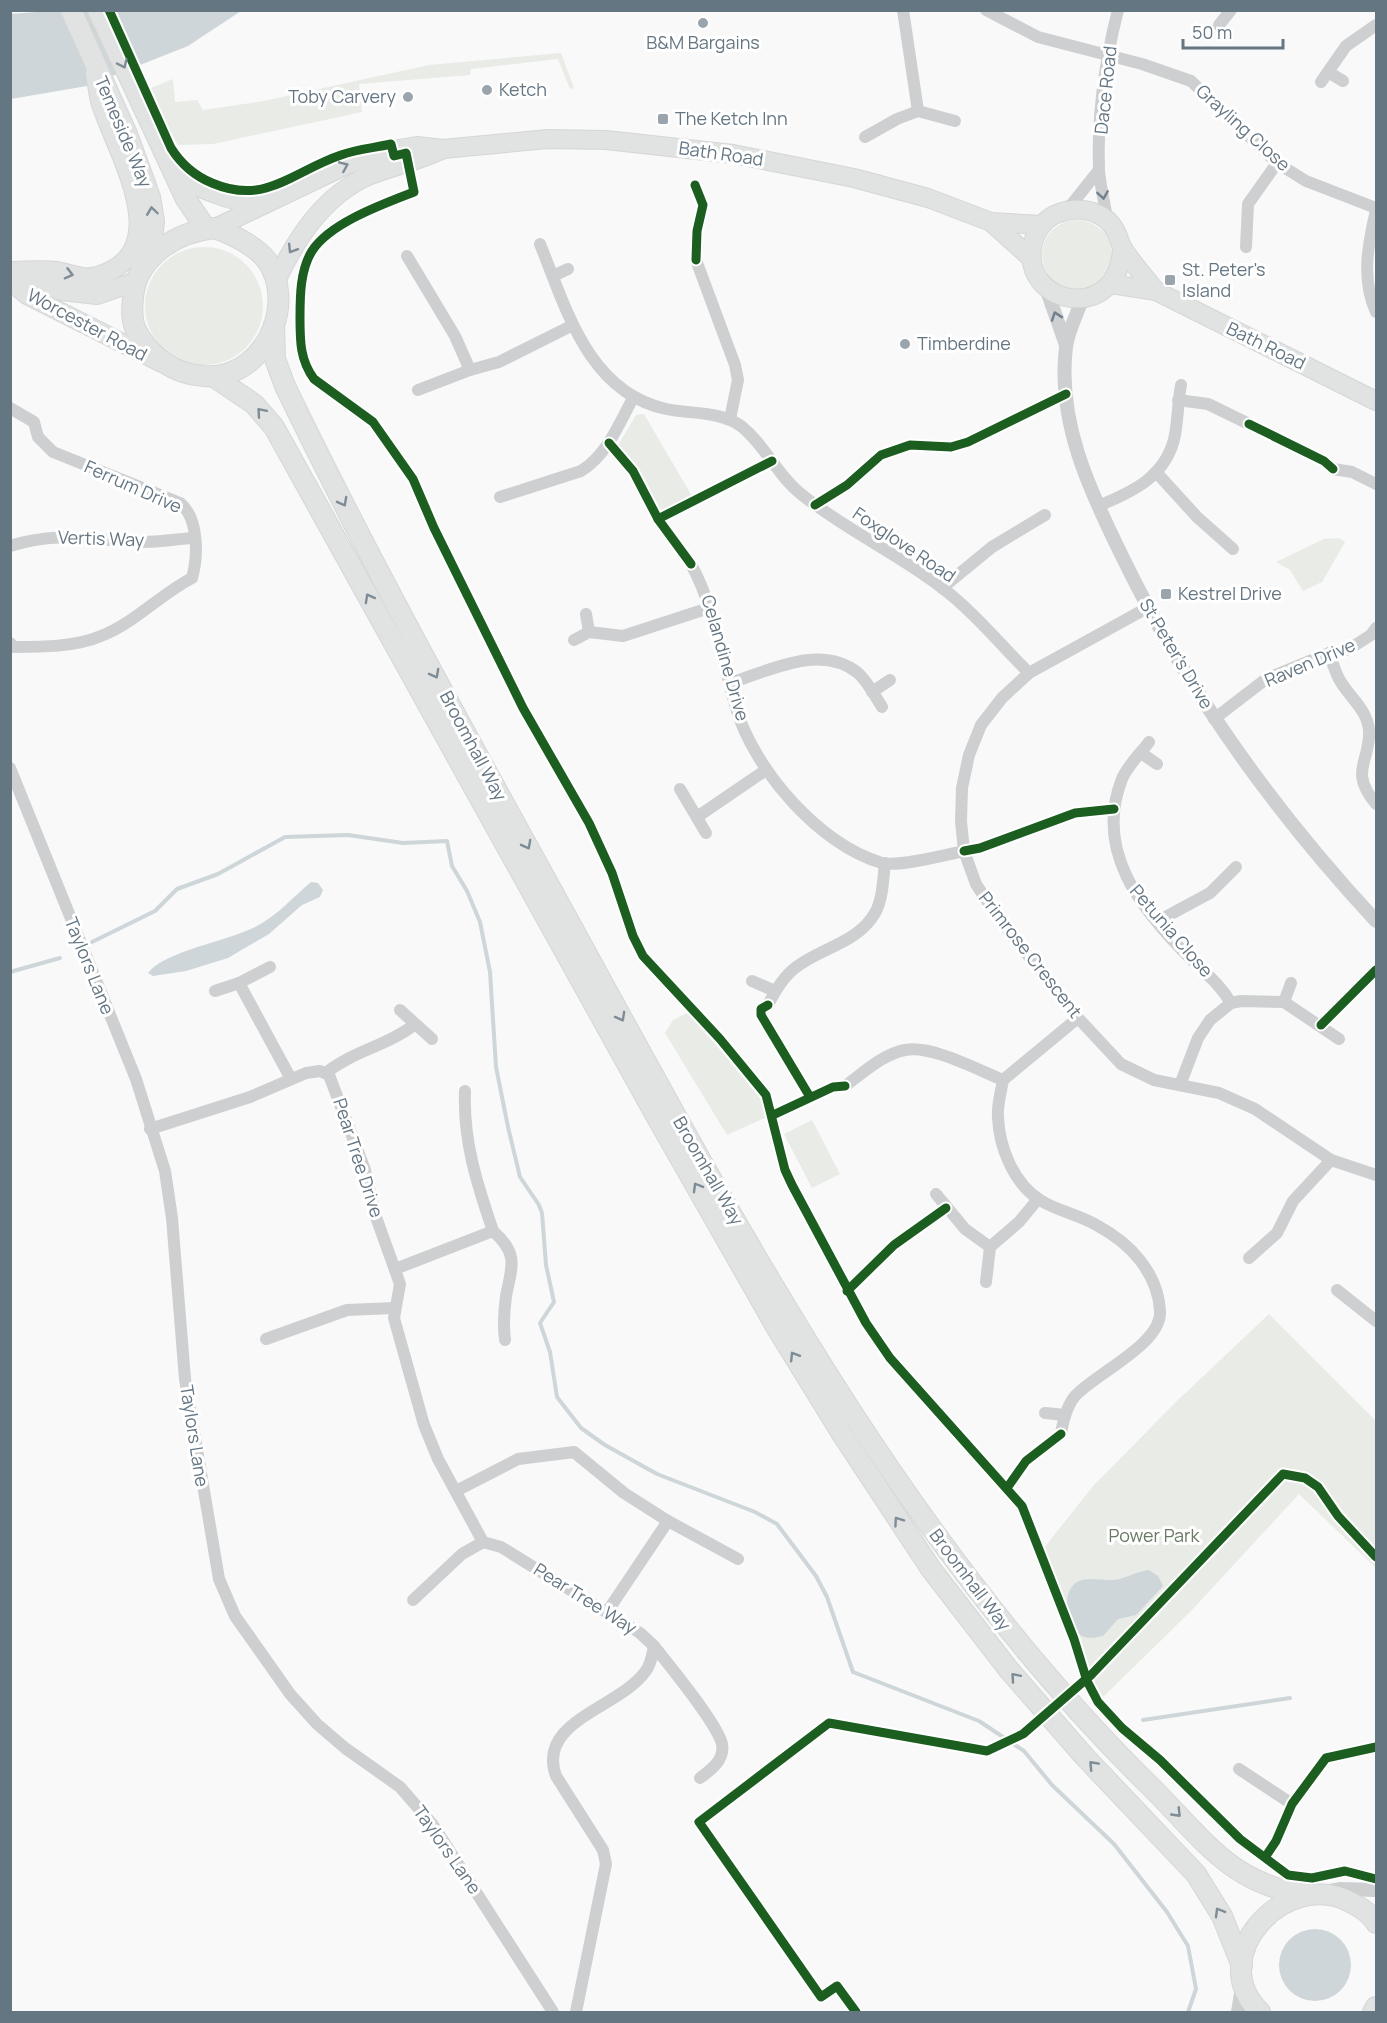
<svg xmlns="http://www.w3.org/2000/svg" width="1387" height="2023" font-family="Manrope,sans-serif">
<rect width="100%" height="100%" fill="#f9f9f9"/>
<g fill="#e8ebe6">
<path d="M561,53L574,88L570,89L558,59L471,69L470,75L359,84L362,112L213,144L178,145L144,91L173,79L175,102L197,100L203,110L264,101L429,65Z"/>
<circle cx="1077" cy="255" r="35"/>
<circle cx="204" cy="306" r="59"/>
<path d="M644,414L693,498L658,511L637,472L617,447L636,415Z"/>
<path d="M1339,538L1345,542L1322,582L1303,591L1290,570L1276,562L1324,539Z"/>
<path d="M687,1013L756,1089L769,1116L727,1135L665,1033L673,1020Z"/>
<path d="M812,1120L840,1174L812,1188L784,1134Z"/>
<path d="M1269,1314L1376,1421V1568L1299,1494L1192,1610L1098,1702L1044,1548L1093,1486L1179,1399Z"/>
</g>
<g fill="#ced6d9">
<path d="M63,10L241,11L188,46L87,86L11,99L10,14Z"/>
<path d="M311,882L318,883L323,890L320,897L302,905L269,934L228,958L186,971L153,976L148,973C165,951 229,941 257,926C278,915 293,897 311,882Z"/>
<path d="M1149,1570L1158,1576L1163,1586L1136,1615L1118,1619L1103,1636C1097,1637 1090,1639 1084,1637C1066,1630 1060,1592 1077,1582C1086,1577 1100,1580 1109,1580C1122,1581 1136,1571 1149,1570Z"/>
<circle cx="1315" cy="1965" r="36"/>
</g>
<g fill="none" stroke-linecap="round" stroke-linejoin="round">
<g stroke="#ced6d9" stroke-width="4">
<path d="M92,942L155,911L177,889L218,874L285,837L348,835L403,843L447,841L452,866L467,891L480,922L490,972L496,1067L508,1127L520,1177L539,1205L542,1213L546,1265L554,1302L540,1323L550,1352L557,1397L581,1428L605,1445L657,1474L755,1512L777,1524L816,1576L827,1597L853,1672L979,1721L1024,1751L1052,1785L1114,1844L1167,1912L1188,1946L1196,1989L1188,2012"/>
<path d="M10,972L60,958"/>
<path d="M1143,1720L1290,1698"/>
</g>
<g stroke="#d5d6d7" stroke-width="20">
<g id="primary">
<path d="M173,173C202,190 229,202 263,205"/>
<path d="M991,222L1031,258"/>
<path d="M215,228L349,164L392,150L417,146L443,149L548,139L606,140L733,154L854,178L928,198L991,222L1042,225"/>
<path d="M1122,246C1121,326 1018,306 1033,243C1036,230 1046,217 1059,213C1081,205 1107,211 1117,234C1119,238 1120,243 1122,247C1131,262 1145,277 1156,291"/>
<path d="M10,271C25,271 42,269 56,271C70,273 82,280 97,276C181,251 114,150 100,101C98,92 97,83 95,74"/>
<path d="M18,277L62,291L97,295L134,282"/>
<path d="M277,279C297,237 324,196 368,176C393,166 419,161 443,149"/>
<path d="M10,281L27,295L162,363"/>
<path d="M1111,284L1156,291L1376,401"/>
</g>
</g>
<g stroke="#d5d6d6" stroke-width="22">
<g id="trunk">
<path d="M71,10L127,134L150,197L154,221L150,259"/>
<path d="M98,10L186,199L206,229"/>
<path d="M215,228C233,235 257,246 268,262C293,301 271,361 226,374C214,378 203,376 190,374C167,369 146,351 136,330C131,320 132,308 133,298C136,257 176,232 215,228Z"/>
<path d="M274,325L275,359L285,386C379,581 486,770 590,960C750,1252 911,1551 1150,1786C1201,1836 1230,1885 1305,1894"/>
<path d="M214,377L254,404L274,427L655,1114L778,1330L842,1434L931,1569L1009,1670L1084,1756L1196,1874L1222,1916L1242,1966"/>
<path d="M1260,2012C1203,1957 1286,1866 1352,1903C1362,1908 1371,1914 1376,1923"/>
<path d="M1373,2012L1376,2007"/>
</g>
</g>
<g stroke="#cecfd0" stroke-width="12">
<path d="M903,10L918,111L955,121"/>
<path d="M986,10L1038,37L1142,64L1191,81L1277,163L1306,181L1376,208"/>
<path d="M1219,25L1231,10"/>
<path d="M1328,72L1343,81"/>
<path d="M1321,82L1346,46L1376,25"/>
<path d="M865,137L897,119L918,111"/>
<path d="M1068,209L1099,170"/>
<path d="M1376,210C1368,244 1361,279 1376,312"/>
<path d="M1107,220C1105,203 1100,186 1099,170C1097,117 1105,61 1118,10"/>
<path d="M540,244C566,308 588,392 666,409C690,414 720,411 741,426C765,445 777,475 801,494C844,529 897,553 941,587C972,610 1001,645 1029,673"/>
<path d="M1246,247L1248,204L1277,163"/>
<path d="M407,256L455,336L470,370"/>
<path d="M696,260L735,365L738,380L730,419"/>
<path d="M553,276L568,269"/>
<path d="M418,390L470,370L499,362L573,325"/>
<path d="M1178,400L1208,404L1249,424"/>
<path d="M10,408L34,422L38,437L53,452L180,503C199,518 198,557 192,578C161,594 133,624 101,636C75,647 42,647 14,647L10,643"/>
<path d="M1333,469L1352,472L1376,484"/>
<path d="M1156,472L1197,517L1233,549"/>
<path d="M500,497L581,471C607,455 619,424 633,398"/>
<path d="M1098,506C1133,492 1167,476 1175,435C1178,418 1178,401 1181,385"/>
<path d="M10,546C61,530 93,541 143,542C160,542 177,539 193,538"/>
<path d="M691,564C715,608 722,660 736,708C754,769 819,845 882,863C898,867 946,855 964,851"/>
<path d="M942,588L992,547L1045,515"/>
<path d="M1147,608L1029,673L1002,698L981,725L969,755L962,788L961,821L964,851L976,884L996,915L1078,1018L1121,1064L1154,1080L1219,1093L1255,1109L1331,1160L1376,1175"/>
<path d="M586,614L589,632"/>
<path d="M574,640L589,632L623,636L709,608"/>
<path d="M1329,653C1332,662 1335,671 1339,679C1349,697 1367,709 1369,730C1371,762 1348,770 1376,804"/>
<path d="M730,683C769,671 820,643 858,673C867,681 875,696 882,707"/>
<path d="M872,692L890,680"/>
<path d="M1214,719L1266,679L1329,653L1349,649L1371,635L1376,628"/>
<path d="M1149,742C1141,753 1127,766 1122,779C1094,850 1140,908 1188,956C1204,972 1220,984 1231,1003"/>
<path d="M1141,753L1157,764"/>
<path d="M10,768L136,1079L165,1171L172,1218L185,1379L219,1579L235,1616L290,1694L317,1724L345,1748L400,1787L433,1825L553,2012"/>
<path d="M680,789L706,833"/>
<path d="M697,817L766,770"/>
<path d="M1158,921L1210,893L1236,867"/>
<path d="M752,981L775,991"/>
<path d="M239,983L291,1079"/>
<path d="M215,991L239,983L270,967"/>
<path d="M1284,1002L1291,983"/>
<path d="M768,1005C775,991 783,977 795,968C820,948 858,943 875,913C883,899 883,879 885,863"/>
<path d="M400,1010L432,1039"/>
<path d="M326,1073C353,1051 387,1046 414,1025"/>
<path d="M1180,1085L1198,1038L1210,1020L1231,1003L1241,1001L1284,1002L1339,1039"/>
<path d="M845,1086C863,1073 883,1054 905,1050C932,1045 978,1070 1003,1080"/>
<path d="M150,1129L250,1097L306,1073L320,1071L329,1075L365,1170L376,1217L400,1284L394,1318L424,1425L438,1459L483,1542"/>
<path d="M936,1194L965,1229L990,1247L1019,1222L1038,1199"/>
<path d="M493,1231C519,1254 512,1266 506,1296C504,1311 503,1325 505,1340"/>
<path d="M1249,1258L1277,1233L1293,1201L1331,1160"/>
<path d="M395,1269L493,1231C477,1184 463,1141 465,1091"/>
<path d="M986,1282L990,1247"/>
<path d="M1337,1290L1376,1321"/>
<path d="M266,1339L347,1310L394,1308"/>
<path d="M1045,1413L1065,1415"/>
<path d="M1061,1434C1063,1421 1066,1407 1075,1396C1096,1373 1162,1344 1160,1311C1158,1273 1130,1243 1098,1226C1080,1215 1057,1211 1040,1200C1013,1183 999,1146 998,1117C997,1105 1001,1092 1003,1080L1078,1018"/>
<path d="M456,1491L518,1459L574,1452L624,1493L668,1521"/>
<path d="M483,1542L501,1547L640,1633L654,1646C652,1655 651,1665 645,1672C619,1708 536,1721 556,1776L603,1850L606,1864L576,2012"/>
<path d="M413,1600L462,1554L483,1542"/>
<path d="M607,1612L668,1521L738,1559"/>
<path d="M654,1646C669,1665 717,1723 722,1744C725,1760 711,1770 700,1778"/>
<path d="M1239,1769L1292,1804"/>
<path d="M1276,1841L1292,1804L1326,1758L1376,1747"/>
</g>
<g stroke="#cecfd0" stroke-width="14">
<path d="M1046,288L1066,345"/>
<path d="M1082,300C1077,314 1068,331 1066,347C1057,421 1089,489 1121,554C1186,689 1274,811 1376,921"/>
<path d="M1325,1892L1341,1889L1376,1890"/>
<path d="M1238,2012L1243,1982"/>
</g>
<use href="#primary" stroke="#e1e2e2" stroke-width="18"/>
<use href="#trunk" stroke="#e1e2e2" stroke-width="20"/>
<g stroke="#fff" stroke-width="13">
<g id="cycleway">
<path d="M109,10L171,148C181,164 195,176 212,183C266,206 293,171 341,155C357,149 374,148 391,144L394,156L406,153L414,192C383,204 330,223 312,251C300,270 300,297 300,318C300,341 300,360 314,379L373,422L413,479L434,528L523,708L589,823L612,873L633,936L643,956L720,1039L766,1095L785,1170L792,1185L866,1323L890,1358L1022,1506L1074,1639L1087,1681L1098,1702L1122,1728L1160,1760L1240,1839L1288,1875L1312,1878L1345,1871L1376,1879"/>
<path d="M695,185L703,205L697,231L696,260"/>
<path d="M1249,424L1324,461L1333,469"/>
<path d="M609,443L633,471L658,519L691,564"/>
<path d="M815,505L847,485L881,455L910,445L951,447L968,442L1066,394"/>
<path d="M658,519L772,461"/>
<path d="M964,851L980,848L1075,813L1114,809"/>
<path d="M768,1005L761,1009V1015L810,1097"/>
<path d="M1321,1025L1376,970"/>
<path d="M773,1115L833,1087L845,1086"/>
<path d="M847,1291L894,1245L946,1208"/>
<path d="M1007,1488L1026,1461L1061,1434"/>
<path d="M1266,1856L1276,1841L1292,1804L1326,1758L1376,1747"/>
<path d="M856,2012L837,1986L821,1997L699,1822L829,1723L987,1751L1023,1734L1092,1674L1283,1474L1305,1478L1318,1487L1338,1516L1376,1557"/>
</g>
</g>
<use href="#cycleway" stroke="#1b5e20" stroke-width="9"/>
</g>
<defs><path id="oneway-chevron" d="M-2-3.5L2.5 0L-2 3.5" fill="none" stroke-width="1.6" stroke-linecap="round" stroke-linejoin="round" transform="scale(1.5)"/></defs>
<g stroke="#7e8c96">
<use href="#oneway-chevron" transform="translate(123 64) rotate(65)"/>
<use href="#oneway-chevron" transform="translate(344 166) rotate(-23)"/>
<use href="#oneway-chevron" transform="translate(152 211) rotate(-98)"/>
<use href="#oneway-chevron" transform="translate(292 249) rotate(122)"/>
<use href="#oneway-chevron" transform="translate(69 274) rotate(15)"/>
<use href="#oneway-chevron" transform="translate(261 412) rotate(-131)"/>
<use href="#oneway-chevron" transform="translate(343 502) rotate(62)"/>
<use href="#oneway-chevron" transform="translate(369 598) rotate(-119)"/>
<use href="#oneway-chevron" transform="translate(435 674) rotate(62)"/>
<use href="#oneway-chevron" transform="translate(527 845) rotate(62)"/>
<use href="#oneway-chevron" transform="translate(621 1017) rotate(61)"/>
<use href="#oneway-chevron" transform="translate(697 1187) rotate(-120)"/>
<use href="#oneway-chevron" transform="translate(794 1356) rotate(-122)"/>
<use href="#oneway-chevron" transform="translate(898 1521) rotate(-125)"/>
<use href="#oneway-chevron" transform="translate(1015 1677) rotate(-131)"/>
<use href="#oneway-chevron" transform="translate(1093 1765) rotate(-133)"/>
<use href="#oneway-chevron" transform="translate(1177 1813) rotate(46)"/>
<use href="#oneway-chevron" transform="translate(1219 1912) rotate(-120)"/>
</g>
<g stroke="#707f8b">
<use href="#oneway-chevron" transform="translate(1103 195) rotate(81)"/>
<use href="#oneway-chevron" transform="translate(1056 316) rotate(-109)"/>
</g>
<g fill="#99a4ac" stroke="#fff" stroke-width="2">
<circle cx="703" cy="23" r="6"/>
<circle cx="487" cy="90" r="6"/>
<circle cx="408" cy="97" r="6"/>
<rect x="657" y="113" width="12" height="12" rx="3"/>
<rect x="1164" y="274" width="12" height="12" rx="3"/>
<circle cx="905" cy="344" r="6"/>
<rect x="1160" y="588" width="12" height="12" rx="3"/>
</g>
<g text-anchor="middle" stroke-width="6" stroke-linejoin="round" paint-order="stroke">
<g font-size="18" fill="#657683" stroke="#fff" text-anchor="start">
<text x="703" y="49" text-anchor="middle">B&amp;M Bargains</text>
<text x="499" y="96">Ketch</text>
<text x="396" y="103" text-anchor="end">Toby Carvery</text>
<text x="675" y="125">The Ketch Inn</text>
<text x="1182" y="276">St. Peter's<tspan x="1182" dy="21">Island</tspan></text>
<text x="917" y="350">Timberdine</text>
<text x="1178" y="600">Kestrel Drive</text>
</g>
<g font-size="18" fill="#657683" stroke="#fff">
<text transform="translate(1106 90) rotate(-84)" y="6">Dace Road</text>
<text transform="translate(1243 128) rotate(42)" y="6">Grayling Close</text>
<text transform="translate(123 132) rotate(67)" y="6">Temeside Way</text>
<text transform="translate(721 154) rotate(8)" y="6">Bath Road</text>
<text transform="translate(87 325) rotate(28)" y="6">Worcester Road</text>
<text transform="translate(1266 346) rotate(26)" y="6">Bath Road</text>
<text transform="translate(133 487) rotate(24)" y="6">Ferrum Drive</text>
<text transform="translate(101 539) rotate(2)" y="6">Vertis Way</text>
<text transform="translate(904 545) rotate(34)" y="6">Foxglove Road</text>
<text transform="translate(1176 654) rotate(59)" y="6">St Peter's Drive</text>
<text transform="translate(725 658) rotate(74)" y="6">Celandine Drive</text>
<text transform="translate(1310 663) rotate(-23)" y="6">Raven Drive</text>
<text transform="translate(473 746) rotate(62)" y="6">Broomhall Way</text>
<text transform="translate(1171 931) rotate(49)" y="6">Petunia Close</text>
<text transform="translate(1030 955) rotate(52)" y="6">Primrose Crescent</text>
<text transform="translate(89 966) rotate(68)" y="6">Taylors Lane</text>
<text transform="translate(358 1158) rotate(72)" y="6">Pear Tree Drive</text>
<text transform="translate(708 1171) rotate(60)" y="6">Broomhall Way</text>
<text transform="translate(194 1436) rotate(81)" y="6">Taylors Lane</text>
<text transform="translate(970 1580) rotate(53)" y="6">Broomhall Way</text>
<text transform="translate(585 1599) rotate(32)" y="6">Pear Tree Way</text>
<text transform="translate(447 1850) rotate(55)" y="6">Taylors Lane</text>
</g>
<g font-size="18" fill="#687a64" stroke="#fff">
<text x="1154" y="1542">Power Park</text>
</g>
</g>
<rect width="1387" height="2023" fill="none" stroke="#657683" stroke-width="24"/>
<path d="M1183 39v9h100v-9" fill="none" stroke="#657683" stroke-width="3"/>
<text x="1192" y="39" font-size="18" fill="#657683" stroke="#ffffff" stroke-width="4.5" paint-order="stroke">50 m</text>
</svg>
